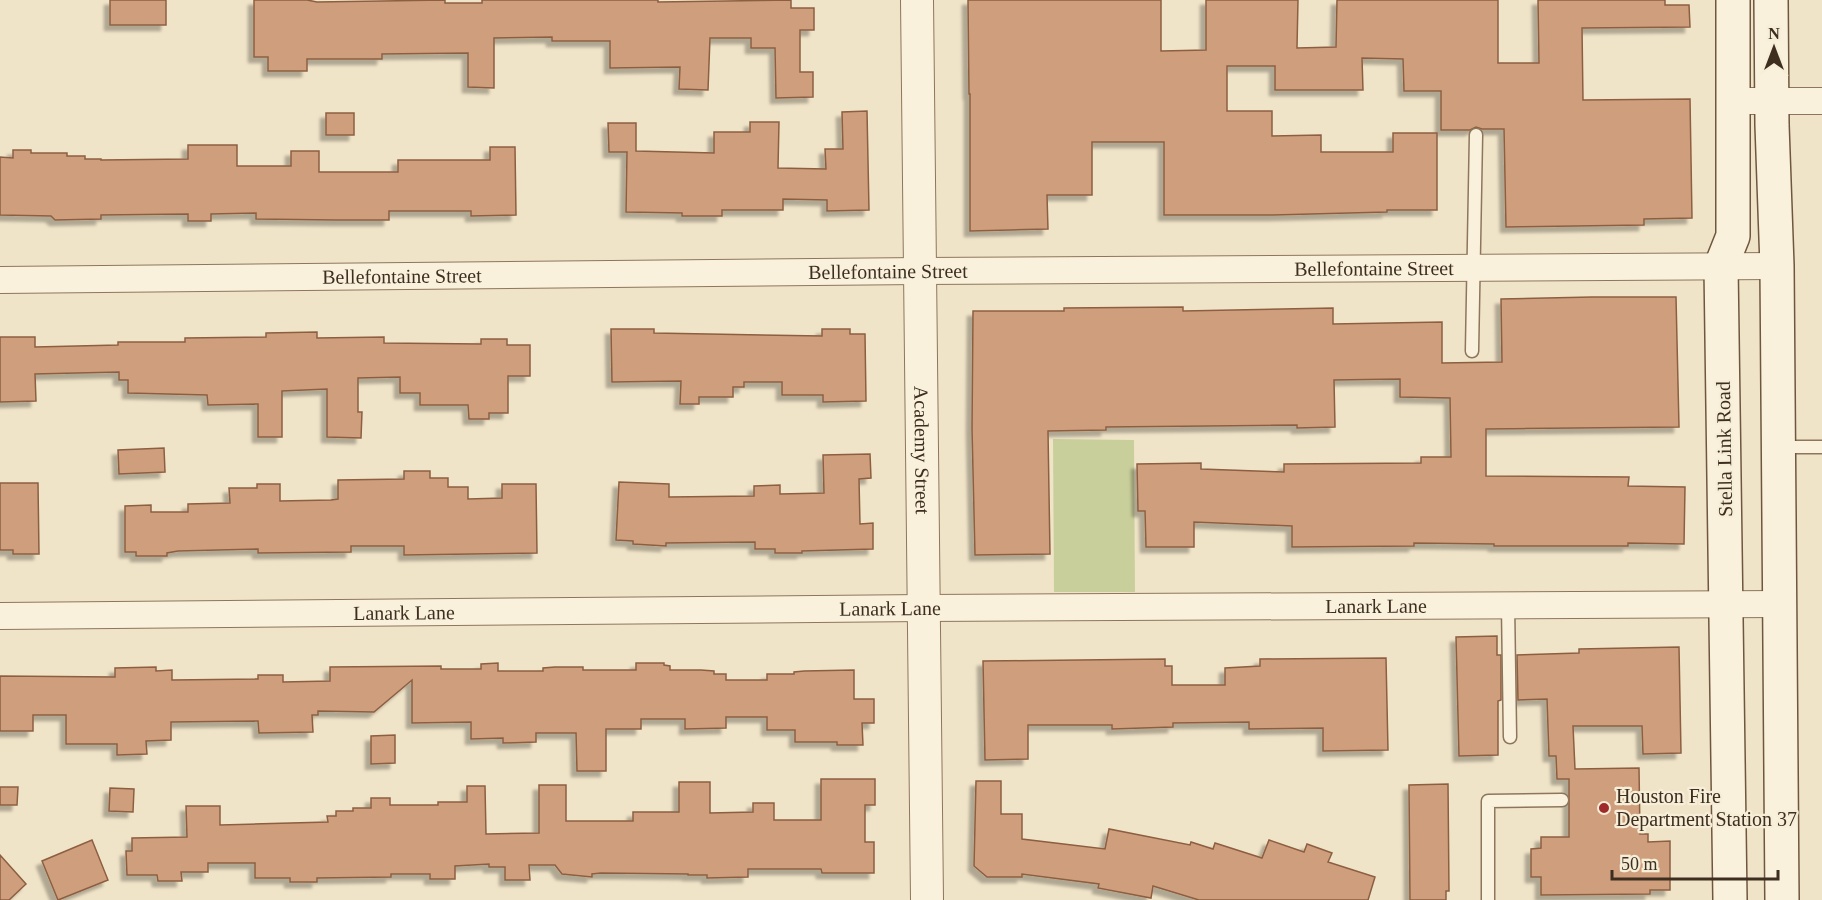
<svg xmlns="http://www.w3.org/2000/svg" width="1822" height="900" font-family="'Times New Roman',serif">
<defs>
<filter id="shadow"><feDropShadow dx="-5.5" dy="5.5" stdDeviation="1.5" flood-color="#0004"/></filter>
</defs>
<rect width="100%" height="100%" fill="#f0e4c8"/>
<path fill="#c9cf9b" d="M1053,439L1134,440L1135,592H1054Z"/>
<g fill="#cf9f7d" stroke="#8d5f41" stroke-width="1.5" filter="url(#shadow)">
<rect x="110" y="0" width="56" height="25"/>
<path d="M254,0H307L317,2L445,0V3H482V0H658V2L791,0V8H814V30H800V72H813V97L776,98L775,48H751V38H710L708,90L679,89L680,67L610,68V41H552V37L494,38V88L468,87V53L382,54V59H307V71H268V57H254Z"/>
<path d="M968,0H1161V51L1206,50V0H1298L1297,48L1336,47L1337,0H1498V63H1539L1538,0H1665V5H1689L1690,27L1582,28L1583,100L1690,99L1692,218L1644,219V225L1506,227L1504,129H1482L1476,127L1470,130H1441V91H1404L1403,59L1362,58L1363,90H1275V66H1227V111H1272V136L1321,135V152H1393V133H1437V210H1387V212L1273,215H1164V142H1092V195H1047L1048,229L970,231V94H969Z"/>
<path d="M867,111L869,210L827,211V200L783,199V210H722V216H682V213L626,212L627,152H609L608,123H636V151L714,153V132H750V122H779L778,168L826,169L825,149H843L842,112Z"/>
<rect x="326" y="113" width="28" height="22"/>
<path d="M188,145H237V166H291V151H319V172H398V160H490V147H515L516,215L471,216V211H389V220H336L256,219V213L211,214V221H188V214L101,215V219L55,220L51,216L0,215V157L13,158V150H31V153H67V156H85V159H101V160L188,159Z"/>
<path d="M1592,297H1676L1679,427L1486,429V476L1629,477L1628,486L1685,487L1684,544L1628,543V546H1494V544L1414,543V546L1292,547V526L1194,522V547H1146L1145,511H1138L1137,464L1201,463V469L1284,472V464L1421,463V457H1451L1450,398L1400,397V379L1334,380L1335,427L1297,428V425L1106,427V430L1048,431L1050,554L975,555L972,429L973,311H1064V308L1183,307V311L1333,308V324L1442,322V363L1502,362L1501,299Z"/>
<path d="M611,329H654V333L822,336V329H850V334H865L866,401L823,402V395H782V382H744V387H733V397H699V404H680L681,381L612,382Z"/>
<path d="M317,332V338L384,337V343L481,344V339H507V345H530V376H508V413H489V419H469L468,405H420V393H400V377L358,378V412H362L361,438L327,437V389L282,391V437H258V404L208,405L207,395L128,393V380H119V372L35,374L36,401L0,402V337H35V347L118,345V342H185V338L266,337V333Z"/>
<path d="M164,448L165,472L119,474L118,450Z"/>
<path d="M870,454L871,478L859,479L860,524L873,523V549L802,551V553H775V549H755V542L666,543V546L633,544V541L616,540L619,482L669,484V497L754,496V486L780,485V494L824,493L823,455Z"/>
<path d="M404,471H430V478H448V487H468V499L502,498V484H536L537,553L404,555V546H351V552L258,553V549L178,551L167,553V556H136V552H125V506L151,505V512H188V504L230,503L229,488H257V484H280V501L331,500L338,499V480L404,479Z"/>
<path d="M0,483H38L39,554H13V550H0Z"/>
<path d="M1497,636V655H1501V700L1498,701V755L1459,756L1456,637Z"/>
<path d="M1679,647L1681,753L1643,754L1642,726H1573L1575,769L1639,768L1640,834H1648V842L1670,841V890H1650V894L1541,895V877H1531V849L1541,848V837H1569V779H1557L1556,756H1549L1547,699L1518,700L1517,655L1579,653V649Z"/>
<path d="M1386,658L1388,750L1323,751V728L1249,729V722L1173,723V727L1112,729V725H1028V759L985,760L983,661L1165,659V666H1172V685H1225V668L1260,666V659Z"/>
<path d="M498,663V671H543V668L555,667H583V670H636V663H664V665L670,666V670H701L714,671V674H726V680H767V674H794V672L804,671L854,670V699H874V723H862L863,745H837V742H795V730H767V717H726V728L685,729V719H641V729H606V771H577L576,733H536V742L503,743V738L471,739V722L412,723V680L374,712L318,711V715H312L313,732L259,733L258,721L171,722V740L146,741L147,754L117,755V744H66V715H33V731H0V676L115,677V668L156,667V671L172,670V680L258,679V675H283V682L330,681V667L441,666V669H481V664Z"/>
<path d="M395,735V763L371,764V736Z"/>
<path d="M821,779H875V805H865V842H874V873H822L821,869H748V877L707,878V875H688V874L601,873L592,874V877L562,874L555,865H529L530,880H505V867H489V864L455,866V879H430V874H391V877L317,878V882H290V878H255V863H208V872H181L182,881H158L157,875H127L126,851H132V838L187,837L186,806H220V825L328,822L327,816H336V811H353V808H371V798H390V805H438V802H467V786H485L486,834L539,833V785H566V821H633V812H679V782H710V813L753,812V803H774V820H821Z"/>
<path d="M976,781H1001V814H1022V839L1105,849L1109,829L1190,845L1191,842L1213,849L1215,843L1262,858L1269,840L1304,852L1307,844L1332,853L1328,862L1375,877L1368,900H1199L1153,886L1151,898L1098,888L1099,884L1022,874V877H987L974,866Z"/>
<path d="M1448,784L1449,891H1446V900H1410L1409,785Z"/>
<path d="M0,787H18L17,805H0Z"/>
<path d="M110,788L134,789L133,812L109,811Z"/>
<path d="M92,840L108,880L58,900L42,861Z"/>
<path d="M0,855L26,884L9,900H0Z"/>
</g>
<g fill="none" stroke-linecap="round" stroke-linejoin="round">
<g stroke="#8d765c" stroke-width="15">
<g id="service">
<path d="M1472,351L1476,135"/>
<path d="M1780,447H1822"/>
<path d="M1508,605L1510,737"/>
<path d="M1488,900V801L1562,800"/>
</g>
</g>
<g stroke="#8d765c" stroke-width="28">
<g id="minor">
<path d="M1733,101H1822"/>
<path id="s1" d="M0,280L920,271L1777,266"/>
<path id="s2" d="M0,616L924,608L1780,604"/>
</g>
</g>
<g stroke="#8d765c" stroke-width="34">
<g id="tertiary">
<path id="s3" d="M917,0L927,900"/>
</g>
</g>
<g stroke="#6f573f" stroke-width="36">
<g id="secondary">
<path d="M1771,0L1772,125L1777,266L1782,900"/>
<path d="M1730,900L1721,266L1733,236V0"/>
</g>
</g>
<use href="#service" stroke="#faf1dc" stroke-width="12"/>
<use href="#minor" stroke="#faf1dc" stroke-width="26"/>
<use href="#tertiary" stroke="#faf1dc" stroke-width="32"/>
<use href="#secondary" stroke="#faf1dc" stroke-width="33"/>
</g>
<circle fill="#9e2a2b" stroke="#f7eed8" stroke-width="2" cx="1604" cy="808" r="6"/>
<g text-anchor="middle" stroke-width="4.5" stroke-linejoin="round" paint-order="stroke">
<g font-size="20" fill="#3d2e20" stroke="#f7eed8">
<text dy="7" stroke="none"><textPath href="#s1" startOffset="1374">Bellefontaine Street</textPath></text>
<text dy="7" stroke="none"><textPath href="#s1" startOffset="888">Bellefontaine Street</textPath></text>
<text dy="7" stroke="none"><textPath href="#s1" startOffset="402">Bellefontaine Street</textPath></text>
<text transform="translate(1724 449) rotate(-91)" y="7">Stella Link Road</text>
<text dy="7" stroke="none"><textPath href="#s3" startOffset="450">Academy Street</textPath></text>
<text dy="7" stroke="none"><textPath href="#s2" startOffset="1376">Lanark Lane</textPath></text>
<text dy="7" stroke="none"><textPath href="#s2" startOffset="890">Lanark Lane</textPath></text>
<text dy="7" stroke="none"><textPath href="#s2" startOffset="404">Lanark Lane</textPath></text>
</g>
<g font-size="20" fill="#3d2e20" stroke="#f7eed8" text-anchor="start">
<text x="1616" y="803">Houston Fire<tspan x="1616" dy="23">Department Station 37</tspan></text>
</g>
</g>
<g transform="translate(1774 48)" stroke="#f7eed8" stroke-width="4.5" paint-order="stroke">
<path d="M0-4.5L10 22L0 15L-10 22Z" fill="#3d2e20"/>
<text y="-9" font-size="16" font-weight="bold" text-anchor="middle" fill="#3d2e20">N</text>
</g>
<path d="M1612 870v9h166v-9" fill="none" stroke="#3d2e20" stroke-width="3"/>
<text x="1621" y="870" font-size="18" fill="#3d2e20" stroke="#f7eed8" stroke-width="4.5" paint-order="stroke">50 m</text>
</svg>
